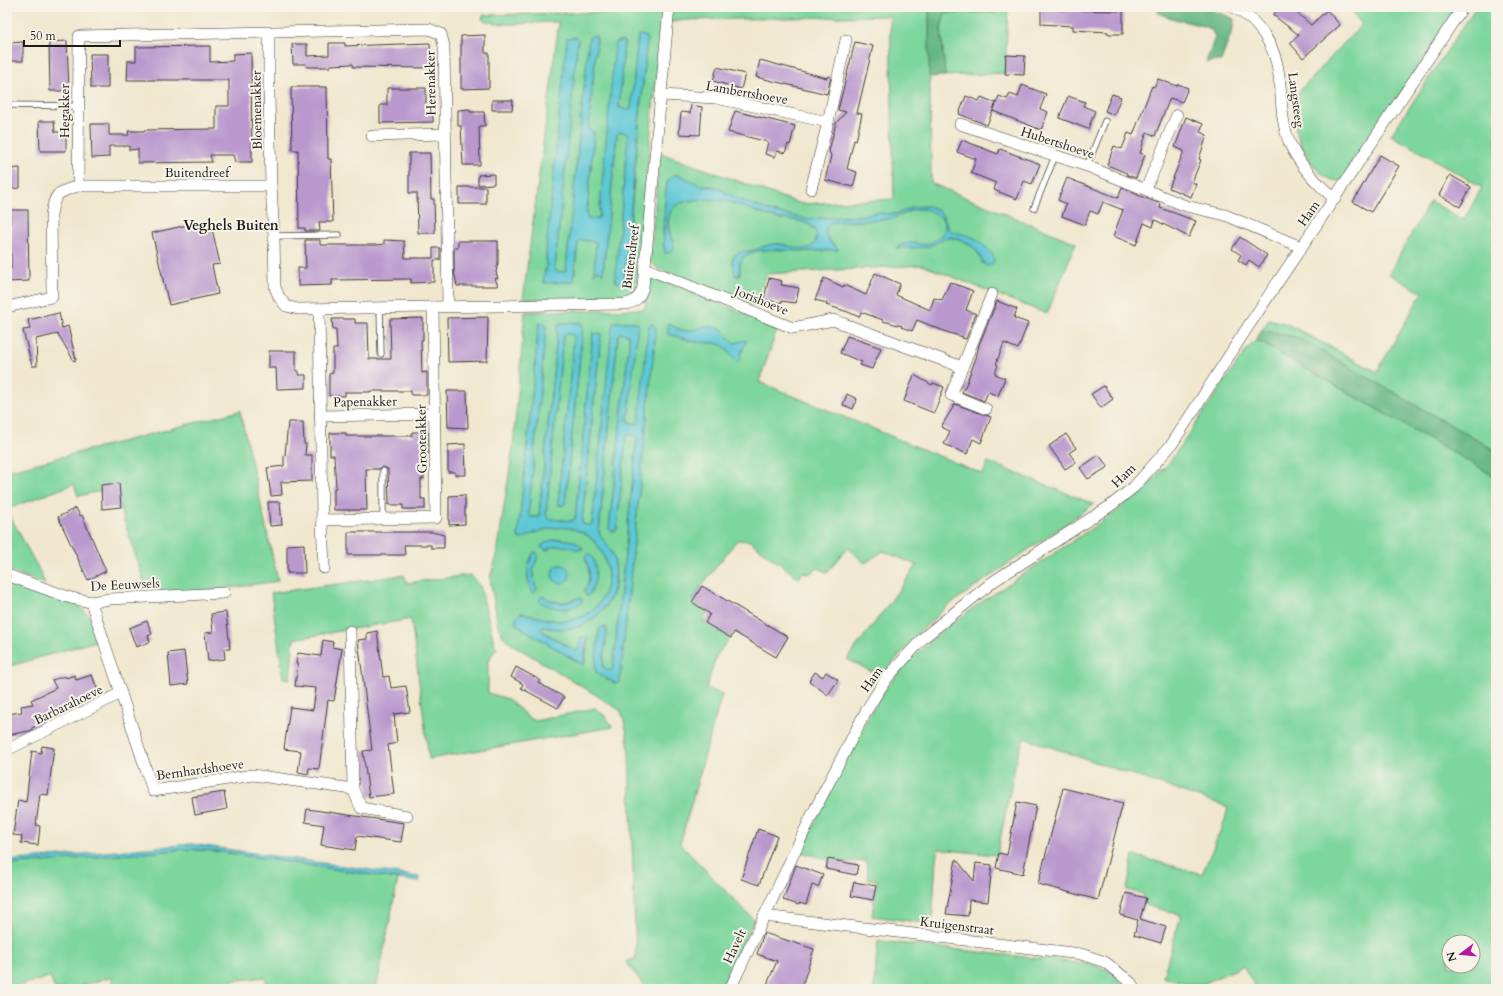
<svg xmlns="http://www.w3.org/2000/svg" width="1503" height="996" font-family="Cardo,serif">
<rect width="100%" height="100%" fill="#f7f3e8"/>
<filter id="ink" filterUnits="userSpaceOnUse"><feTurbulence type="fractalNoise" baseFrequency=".025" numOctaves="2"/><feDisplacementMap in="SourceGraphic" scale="8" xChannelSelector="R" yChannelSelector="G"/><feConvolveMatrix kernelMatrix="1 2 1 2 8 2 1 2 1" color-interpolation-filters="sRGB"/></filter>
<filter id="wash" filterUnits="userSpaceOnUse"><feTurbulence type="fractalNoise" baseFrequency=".012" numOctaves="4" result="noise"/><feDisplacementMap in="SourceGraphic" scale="16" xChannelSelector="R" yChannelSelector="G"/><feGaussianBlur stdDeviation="0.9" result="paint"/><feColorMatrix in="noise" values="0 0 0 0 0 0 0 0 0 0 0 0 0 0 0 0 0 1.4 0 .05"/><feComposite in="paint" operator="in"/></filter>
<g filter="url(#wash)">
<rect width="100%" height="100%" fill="#f0e7ce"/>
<g fill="#7dd69c" stroke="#4c795c" fill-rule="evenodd">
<path d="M815,7H929L931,182L933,184L1076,243L1047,314L922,265L767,274L754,306L657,268L650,261L660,153L801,204L894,199L890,16L685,20L672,22H661L636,291L634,294L627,299H523L559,22C539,21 497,29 482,19L483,15ZM638,36L647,39L625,279L624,280L628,136L627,133L619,132L617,134L603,273L600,271H595L596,242L580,240L578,242L574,281L572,283L544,273L546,268V256L576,37L578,39L555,268L556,271L564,272L566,270L589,38L597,39L589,124V130L594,132L587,215L588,218L597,219L599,218L617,41H623L624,43L619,108L629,110L631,109ZM679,175L700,185L714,186L724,191L733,197L772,212L806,219L859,216L875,213L896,214L914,207L927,206L937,210L945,220L950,231L974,238L986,247L983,264L977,251L973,247L961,240L953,238L942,239L928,246L897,248C904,240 915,245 923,245C932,244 946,236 945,226C944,213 924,206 913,210C908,211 904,215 899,216C891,219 880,219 872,220C864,221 832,221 829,223C819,232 831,243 838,248V250C826,251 814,251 803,251C783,251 761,245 743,257L740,263V274L733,257C736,255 738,253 741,252C744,251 747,252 750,251C759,249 768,245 777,244C787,243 806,256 814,244C820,237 815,228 808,224C798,218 786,221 775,218C760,214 745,206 729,202C698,194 654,197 673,242L664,249L663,231L667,183Z"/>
<path d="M1008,7L1005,73L945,76L941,28L945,14L965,12L995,13Z"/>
<path d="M1355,7H1458L1342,180C1324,186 1304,154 1299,139C1294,127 1294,112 1292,99L1362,24L1353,14Z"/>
<path d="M1476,7H1496V451L1295,337L1262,330L1269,319L1287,324L1377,372L1422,293L1389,274L1430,201L1464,220L1482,187L1391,135Z"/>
<path d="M654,277L778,327L759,382L983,474L988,462L1094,504L946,607L918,634L891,665L882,677L847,659L888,605L917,565L883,551L865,563L848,548L827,572L818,568L809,574L804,572L798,578L750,541L737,540L702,585L693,600L710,610L703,621L730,637L716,657L706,688L722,694L680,844L754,920L721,989H647L626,962L636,958L629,752L626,728L621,711L593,693L510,643L503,636L498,625L490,578L497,554L513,447L525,312L645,309L648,282ZM615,322H635L628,420L630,423L637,424L639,421L655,333L620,679V682L614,683L597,674L595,669L600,628L603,667L610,671L613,668L637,438L636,436L630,434L626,437L617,529H609L629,345V336L627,334L620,333L618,335L599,532C600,536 603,538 605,542C610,548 614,556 615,564C622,609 584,634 543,627L541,629L547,634L576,651L579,649L581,637L588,638L585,663L583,665L523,629L521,613C527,613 532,616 538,617C548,620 561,622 572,620C626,607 616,529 560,527C546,527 532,534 519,539L518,537L539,324L546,325V327L529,509V514L531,517H537L539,516L558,324L559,323H581L583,326L565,504L564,505H559L558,503L574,337L572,334H566L563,337L546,515L549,519L572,521L575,519L593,333L597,335L601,334L582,521L583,524L589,526L592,524ZM708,326L723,329L729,339L735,343L742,341H746L740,354V358L736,361L724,346L715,343L696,342L671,335L676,328L687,331ZM559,539L574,541L583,548L582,549C577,550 574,548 569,546C561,544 553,546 546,550L541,547V546L549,541ZM534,552L538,557C532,567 531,577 537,589L530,587C526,575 527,564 534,552ZM585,558L593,560C597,572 594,580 591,592L584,591C591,580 590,569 585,558ZM543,596C554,604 566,604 577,598L581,602C563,614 556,608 540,598Z"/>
<path d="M1256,340L1496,477V989H1257L1243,966L1205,983L1194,985L1163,977L1181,915L1145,905L1143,894L1127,890L1133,855L1202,874L1225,820L1228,807L1024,738L1017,756L997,855L938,849L936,859L932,924L872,916L877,880L868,879L866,861L837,862L801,852L839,773L872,710L888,686L911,659L938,634L980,603L1116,512L1145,487L1169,463L1248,348ZM1449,942H1473V966H1449Z"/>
<path d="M240,411L278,581L202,592L148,594L120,508L115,488L78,496L74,484L7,509V471Z"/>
<path d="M7,510L40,572L45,584L7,570Z"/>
<path d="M404,575L407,583L470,575L480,586L495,646L497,648L488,660V693L508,699L528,717L535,721L595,708L606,717L612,727L429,759L411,619L294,639L290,679L283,678L271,593Z"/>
<path d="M7,577L70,600C89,611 92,620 99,640L7,667Z"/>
<path d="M187,849L216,851L398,879L376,989H268L265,977L178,987L177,989H115L111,977L69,989H55L50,977L7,989V865Z"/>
<path d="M878,941L1089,964C1106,968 1117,972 1124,989H874Z"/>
</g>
<g fill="#66b784" stroke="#416a50">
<path d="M929,7H1010L995,13L965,12L945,14L941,28L945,76L929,77Z"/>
<path d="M1159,7C1189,7 1207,5 1234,19L1233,28L1221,61L1206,62L1215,37L1211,29C1194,22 1174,21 1158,13Z"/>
<path d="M1262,330L1295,337L1306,342L1496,451V477L1256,340Z"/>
</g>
<g fill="#5dc8d6" stroke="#3c7279">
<path d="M639,35L645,36L647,39L624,281L622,282H616L615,280L628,136L627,133L619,132L617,134L603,274L600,271L597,270L594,275L596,242L580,240L578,242L573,282L544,283C542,275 547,271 547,263C547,259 546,254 546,250L567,38L576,37L578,39L555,268L556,271L564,272L566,270L589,38L591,36H596L597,39L589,124V130L594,132L587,215L588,218L597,219L599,218L615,43L623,41L624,43L619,108L629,110L631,109L637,44L638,37Z"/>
<path d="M674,175H679L700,185L720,188L733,197L772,212L806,219L859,216L875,213L896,214L914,207L927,206L932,207L941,213L950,231C958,234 966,234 974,238C981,242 1006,261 987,266C981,263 981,256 977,251C974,247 971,245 967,243C944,229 944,243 926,247C918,248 906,248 897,248C899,245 909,242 914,243C918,243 921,245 925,244C934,243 947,234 945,225C943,216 932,211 924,209C912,207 901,217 889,219C880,221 832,220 829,224C827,225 826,229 826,232C825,240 832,244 838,248V250C826,251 814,251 803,251C783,251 761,245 743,257L740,263L739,276H737L735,275L732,260C734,256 737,253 741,252C744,251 747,252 750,251C759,249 767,244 776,244C787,244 814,257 816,239C819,217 788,221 776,218C744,209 725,195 690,201C677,203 669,208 668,221C667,230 673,239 674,248C672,252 670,253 665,253C662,246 665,193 667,184C668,180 670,177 674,175Z"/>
<path d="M615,322H635L638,324L628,420L630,423L637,424L639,421L648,329L650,325L652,324L655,326L656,330L620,679L617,684L597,674L595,669L599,629L601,627H606L607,629L603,667L610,671L613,668L637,438L636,436L630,434L626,437L617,529L616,531H611L609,529L629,345V336L627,334L620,333L618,335L599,532C600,536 603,538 605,542C610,548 614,556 615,564C619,591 603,619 577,627C566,630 554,629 543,627L541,629L547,634L576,651L579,649L581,637H587L584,664L583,665L523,629L516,624L515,621L517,616L521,613C527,613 532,616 538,617C548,620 561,622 572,620C630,606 613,520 553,528C542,529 532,534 522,539L518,537L539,324L544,323L546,327L529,509V514L531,517H537L539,516L558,324L559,323H581L583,326L565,504L564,505H559L558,503L574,337L572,334H566L563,337L546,515L549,519L572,521L575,519L593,332L595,334L601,333L582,521L583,524L589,526L592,524L612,327L613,323Z"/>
<path d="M668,323L680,330L687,331L708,326L723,329L729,339L735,343L742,341H747L740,354L741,358L737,362L724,346L715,343L696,342L668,334Z"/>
<path d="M559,539L574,541L583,548L579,550C567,546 558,543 546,550L541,547V546L549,541Z"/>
<path d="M534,552H536L538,555C534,569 529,574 537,589L534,593L532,592C526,578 526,566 534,552Z"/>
<path d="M588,553C600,562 597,587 587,597L584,591C592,580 590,569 585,558Z"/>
<circle cx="561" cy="574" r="9"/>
<path d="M544,596C551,602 560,604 569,602C574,600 576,598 581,598L583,601C571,613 551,609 539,601L540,598Z"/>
<path d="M191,844L419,877V882L216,851L187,849L7,865V861Z"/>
</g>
<g id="blocks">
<g fill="#b998ce">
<path d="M1041,7H1058V10L1123,11V34H1108V32L1073,30V26L1041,24Z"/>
<path d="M1279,7H1300L1296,12L1311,25L1327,10L1340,25L1303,58L1290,43L1299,35L1273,15Z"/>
<path d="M485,35V53H489V88L461,89V36Z"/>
<path d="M67,41L69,91H50L49,42Z"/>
<path d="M23,42V61H7V43Z"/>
<path d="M855,42L873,46L857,113L862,114L856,141L854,140L847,169L857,172L853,187L825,180L831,156L829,151L836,123L846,112L838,110Z"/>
<path d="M329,43H345V46L430,43L431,68L353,67V64L330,65V67H307L306,64H293L292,44H307V56L329,55Z"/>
<path d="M210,46V62L233,61V54L251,53L252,162H235L233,155H210L212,162L138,163V149L129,150V146H109V157L92,158L91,124H109V135H129L128,131H145L144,130L216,129V106H229V80H127L128,61H136V47Z"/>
<path d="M90,54H108V88H91Z"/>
<path d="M1006,55L1025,56L1024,75L1005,74Z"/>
<path d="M760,60L827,78L828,76L831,77L827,94L756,77Z"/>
<path d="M717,67L745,74L741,89L713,81Z"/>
<path d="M1158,79L1177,86L1178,84L1188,88L1182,102L1170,98L1155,136L1147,132L1140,153L1145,155L1136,178L1127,175V173L1107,165L1114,146L1122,149L1128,133L1133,135L1152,86L1154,87Z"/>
<path d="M1022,85L1046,94L1040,109L1048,112L1041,130L993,111L999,96L1007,99L1010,94L1018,97Z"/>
<path d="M291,87H327L328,159H331L333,222H319L320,231H305V228H299L298,150H292Z"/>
<path d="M387,88H426V105H433V122L380,123V105H387Z"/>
<path d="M1112,94L1121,97L1114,115L1105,111Z"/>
<path d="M966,96L979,101L981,97L996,103L987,125L959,114Z"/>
<path d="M1068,96L1085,102L1083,106L1095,111L1088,129L1059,118Z"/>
<path d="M492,100H513L512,110H492Z"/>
<path d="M691,105L702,107L700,135L679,134L681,112L690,113Z"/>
<path d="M470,109V112H484L485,126H479L480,165H463L461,126H458V110Z"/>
<path d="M735,111L795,126L790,145L788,144L785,153L777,151L775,157L765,154L768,142L728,132Z"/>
<path d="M1186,117L1203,124L1200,132L1207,135L1199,159L1201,160L1192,182L1196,184L1191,197L1169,188L1184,151L1175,147Z"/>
<path d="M39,121H54L55,132H66V151H40Z"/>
<path d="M962,140L998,154L1000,149L1040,164L1032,184L1024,181L1017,199L994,190L996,183L971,173L976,159L957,152Z"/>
<path d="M409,153H430L431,199H434L435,233H418L417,193H409Z"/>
<path d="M1380,155L1399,166L1371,212L1353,202Z"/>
<path d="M20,168V188L7,189V169Z"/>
<path d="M494,174V184L478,185V175Z"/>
<path d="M1450,175L1471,187L1460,207L1439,195Z"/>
<path d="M1067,178L1118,198L1122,188L1140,196L1161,204L1160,208L1196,221L1189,237L1155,220L1153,227L1144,223L1136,245L1113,236L1123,210L1103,202L1098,214L1090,211L1085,225L1062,216L1066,204L1058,200Z"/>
<rect x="459" y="187" width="27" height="17"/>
<path d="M10,210H28L29,281L8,282V269H11Z"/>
<path d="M210,220L220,264L212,265L218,294L169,305L152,233Z"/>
<path d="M1240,237L1267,255L1259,267L1249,260L1246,265L1238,260L1241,255L1232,249Z"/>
<path d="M305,240H320V245H377L384,244V240L404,241L405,258H433V248H440V260H434V282L411,283V279L332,280V285L298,286V268H306Z"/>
<path d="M458,241H498V263L496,272L498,279L495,278L498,286H457L454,271V248H458Z"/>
<path d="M875,273L900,284L896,295L930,310L934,298L942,300L950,282L973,291L966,310L976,314L966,339L962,338L963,337L949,333L917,320L912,331L901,327L902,326L883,321V320L861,312L859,317L848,312L826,305L827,303L815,300L824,278L843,287L844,285L866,295Z"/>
<path d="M769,278L782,281L781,285L799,288L796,303L781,301V303L764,299Z"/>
<path d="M997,301L1017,309L1014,318L1028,323L1018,349L1004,343L996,364L998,365L995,374L1005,378L998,396L988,392L984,401L962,392L969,379H968L976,358L979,345Z"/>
<path d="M59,313L62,328L68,326L76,360L74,361L58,334L36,339L37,366H32L23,330L30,329L28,320Z"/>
<path d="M488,317L487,361L448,362L447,318Z"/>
<path d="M423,318V340H421L422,373L427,372V395H411V391H370V392H345V396H329V374L333,373V349H337L336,329H333L332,319H355V323H368L369,359H391L390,319Z"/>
<path d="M847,336L881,348L872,369L860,365L862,362L840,353Z"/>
<path d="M269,351H296V371H299V375H306V388L277,389L276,368H269Z"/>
<path d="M914,375L932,385L933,383L944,387L934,413L904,401Z"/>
<path d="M1104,386L1113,399L1101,408L1091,394Z"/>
<path d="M447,391H467L468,428L448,427Z"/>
<path d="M847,394L857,399L853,409L843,405Z"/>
<path d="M955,404L991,417L981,443L973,439L967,454L944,444L950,431L941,427Z"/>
<path d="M288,422H303L304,444H306L305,455H312V481L281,482L282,495L271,496L267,468L284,466V455H285Z"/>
<path d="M412,432H428V454H424V479H421V499H425V509H403V505H389L388,469L383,467L379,469H366L367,510H334V488H336L334,455H330V433H346V436H412Z"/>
<path d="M1066,434L1076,448L1069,453L1076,462L1065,469L1049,446Z"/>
<path d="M465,444L466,475H455V472H448V445Z"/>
<path d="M1099,455L1108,467L1088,479L1080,468Z"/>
<path d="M119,483L121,507L102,509L101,485Z"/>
<path d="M465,495V524L449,525V496Z"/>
<path d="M268,502H280L282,525L270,526Z"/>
<path d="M76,508L80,516L82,515L106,571L88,580L58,517Z"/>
<path d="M348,532H432L444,535V548H431V545H404L405,555H348Z"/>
<path d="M304,544L305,573H287V545Z"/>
<path d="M702,586L788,637L776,657L734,632L731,638L705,623L710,614L692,602Z"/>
<path d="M226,612L230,649H224L225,659L208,661L205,633L213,632L211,614Z"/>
<path d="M147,621L152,634L148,636L150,642L136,647L129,628Z"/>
<path d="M377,631L383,677L389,676L391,688L406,686L410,712L394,714L397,743L388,745L394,794L369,797L363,751L372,750L358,640L367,639V633Z"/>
<path d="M323,640L333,642L332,647L342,649L334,701L328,700L319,769L309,768L308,774L298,772L301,751L284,749L290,707L313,710L316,688L295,686L298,664H296L298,653L321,656Z"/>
<path d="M184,651L188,684L171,686L168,653Z"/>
<path d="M516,667L540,680L538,683L564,697L558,708L521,688L523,684L511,677Z"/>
<path d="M815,672L823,677L826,672L838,680L828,695L809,681Z"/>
<path d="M75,675L76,680L92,675L98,691L69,704L71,709L32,728V730L29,731L7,735V714L22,712L21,706L33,704L31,700L56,688L52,680L65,676L66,678Z"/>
<path d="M42,746L54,748L48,795L40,794L36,825L40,826L38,845L21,843L22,836L13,835L18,800L26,802L32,751L41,753Z"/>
<path d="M1063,788L1123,803L1098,900L1038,884Z"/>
<path d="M224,792L227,809L195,815L192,797Z"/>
<path d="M1017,802L1036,806L1023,874L996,868L999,853L1007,855Z"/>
<path d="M307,809L404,823L401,842L357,836L355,850L321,845L324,825L305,822Z"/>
<path d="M758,829L777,836L759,885L741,879Z"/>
<path d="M828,859L858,865L856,875L826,869Z"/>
<path d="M956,859L974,881L976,863L992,865L988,902L969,900L968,916L946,914Z"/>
<path d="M796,865L823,875L818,887L812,885L806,905L799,903V905L783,900Z"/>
<path d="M854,882L876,886L873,900L851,896Z"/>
<path d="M1126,893L1146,898L1140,919L1166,927L1161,943L1134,935L1138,920L1120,915Z"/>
<path d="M764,933L814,949L801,989H765L777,961L757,954Z"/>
</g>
</g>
</g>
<g filter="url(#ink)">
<use href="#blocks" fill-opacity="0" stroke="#3c3a37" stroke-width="1"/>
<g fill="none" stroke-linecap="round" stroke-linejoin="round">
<g stroke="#3c3a37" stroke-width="7">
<g id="service">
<path d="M7,105L78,106"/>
<path d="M1087,166L1105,121"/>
<path d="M1034,208L1055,156"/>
<path d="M274,236L339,235"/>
<path d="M380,308L381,354"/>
<path d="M383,471V520"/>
</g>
</g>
<g stroke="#3c3a37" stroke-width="12">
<g id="minor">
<path d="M1233,7C1243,12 1252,19 1259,28C1290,65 1274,102 1289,142C1299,165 1316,183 1335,199"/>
<path d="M269,33V95L271,186"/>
<path d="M661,95L716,98L828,122"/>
<path d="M960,124L1087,166L1186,206L1225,215L1301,247"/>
<path d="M372,136L445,134"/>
<path d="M78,186L79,36L429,29L441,34L444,46L448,306"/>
<path d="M811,189L828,122L846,40"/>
<path d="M1146,189L1177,115"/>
<path d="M645,268L793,328L833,320L962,367"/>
<path d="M7,307L52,297L51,215C55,192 57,193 78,186H271L274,236L275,287L279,297L286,306L298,309L625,304C636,302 640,297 643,287L669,7"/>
<path d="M319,309L322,520L436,518L433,307"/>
<path d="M986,409L951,395L992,294"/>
<path d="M320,416L434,414"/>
<path d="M322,520L324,568"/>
<path d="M7,575L71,598L91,602L110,599L224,593"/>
<path d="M91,602L153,791L253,775L353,789"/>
<path d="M350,631L353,789L361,808L407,816"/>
<path d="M7,750L121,693"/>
<path d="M764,916L1081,954L1105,962L1131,983L1134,989"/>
<path d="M730,989L812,815L866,711L886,679L923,638L994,581L1110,506L1134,487L1172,444L1249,325L1463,7"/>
</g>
</g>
<use href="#service" stroke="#fff" stroke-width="5.5"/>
<use href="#minor" stroke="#fff" stroke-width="11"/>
</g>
</g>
<g text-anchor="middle" stroke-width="4" stroke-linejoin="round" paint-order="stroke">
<g font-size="13" fill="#1c1c1c" stroke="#f7f3e8">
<text transform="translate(430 83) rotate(-91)" y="5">Herenakker</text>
<text transform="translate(747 92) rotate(10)" y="5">Lambertshoeve</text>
<text transform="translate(1297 100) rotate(82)" y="5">Langsteeg</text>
<text transform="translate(256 110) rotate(-91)" y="5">Bloemenakker</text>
<text transform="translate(64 111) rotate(-90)" y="5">Hegakker</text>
<text transform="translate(1058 142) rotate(18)" y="5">Hubertshoeve</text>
<text x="197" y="177">Buitendreef</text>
<text transform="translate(1308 213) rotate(-55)" y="5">Ham</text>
<text transform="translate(630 257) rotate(-83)" y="5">Buitendreef</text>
<text transform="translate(762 300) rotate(22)" y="5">Jorishoeve</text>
<text transform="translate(365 401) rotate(-1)" y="5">Papenakker</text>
<text transform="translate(421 439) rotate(-91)" y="5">Grooteakker</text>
<text transform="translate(1123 475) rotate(-44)" y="5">Ham</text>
<text transform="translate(125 584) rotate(-3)" y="5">De Eeuwsels</text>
<text transform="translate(871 679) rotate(-55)" y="5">Ham</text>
<text transform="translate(68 704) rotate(-26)" y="5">Barbarahoeve</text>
<text transform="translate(200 769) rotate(-8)" y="5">Bernhardshoeve</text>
<text transform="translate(957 925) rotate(7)" y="5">Kruigenstraat</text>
<text transform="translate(734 946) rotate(-65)" y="5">Havelt</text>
</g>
<g font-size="14" font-weight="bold" fill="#1c1c1c" stroke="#f7f3e8">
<text x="231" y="230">Veghels Buiten</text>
</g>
</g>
<rect width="1503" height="996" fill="none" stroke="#f7f3e8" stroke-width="24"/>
<g transform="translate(1461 954) rotate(254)"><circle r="19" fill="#f7f3e8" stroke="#9f9d96"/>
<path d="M0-3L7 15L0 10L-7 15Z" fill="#b5179e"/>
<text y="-6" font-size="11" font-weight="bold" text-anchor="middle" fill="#1c1c1c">N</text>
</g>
<path d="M24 40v6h96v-6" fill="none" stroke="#1c1c1c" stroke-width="2"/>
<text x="30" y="40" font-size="12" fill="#1c1c1c" stroke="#f7f3e8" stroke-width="3" paint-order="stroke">50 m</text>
</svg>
